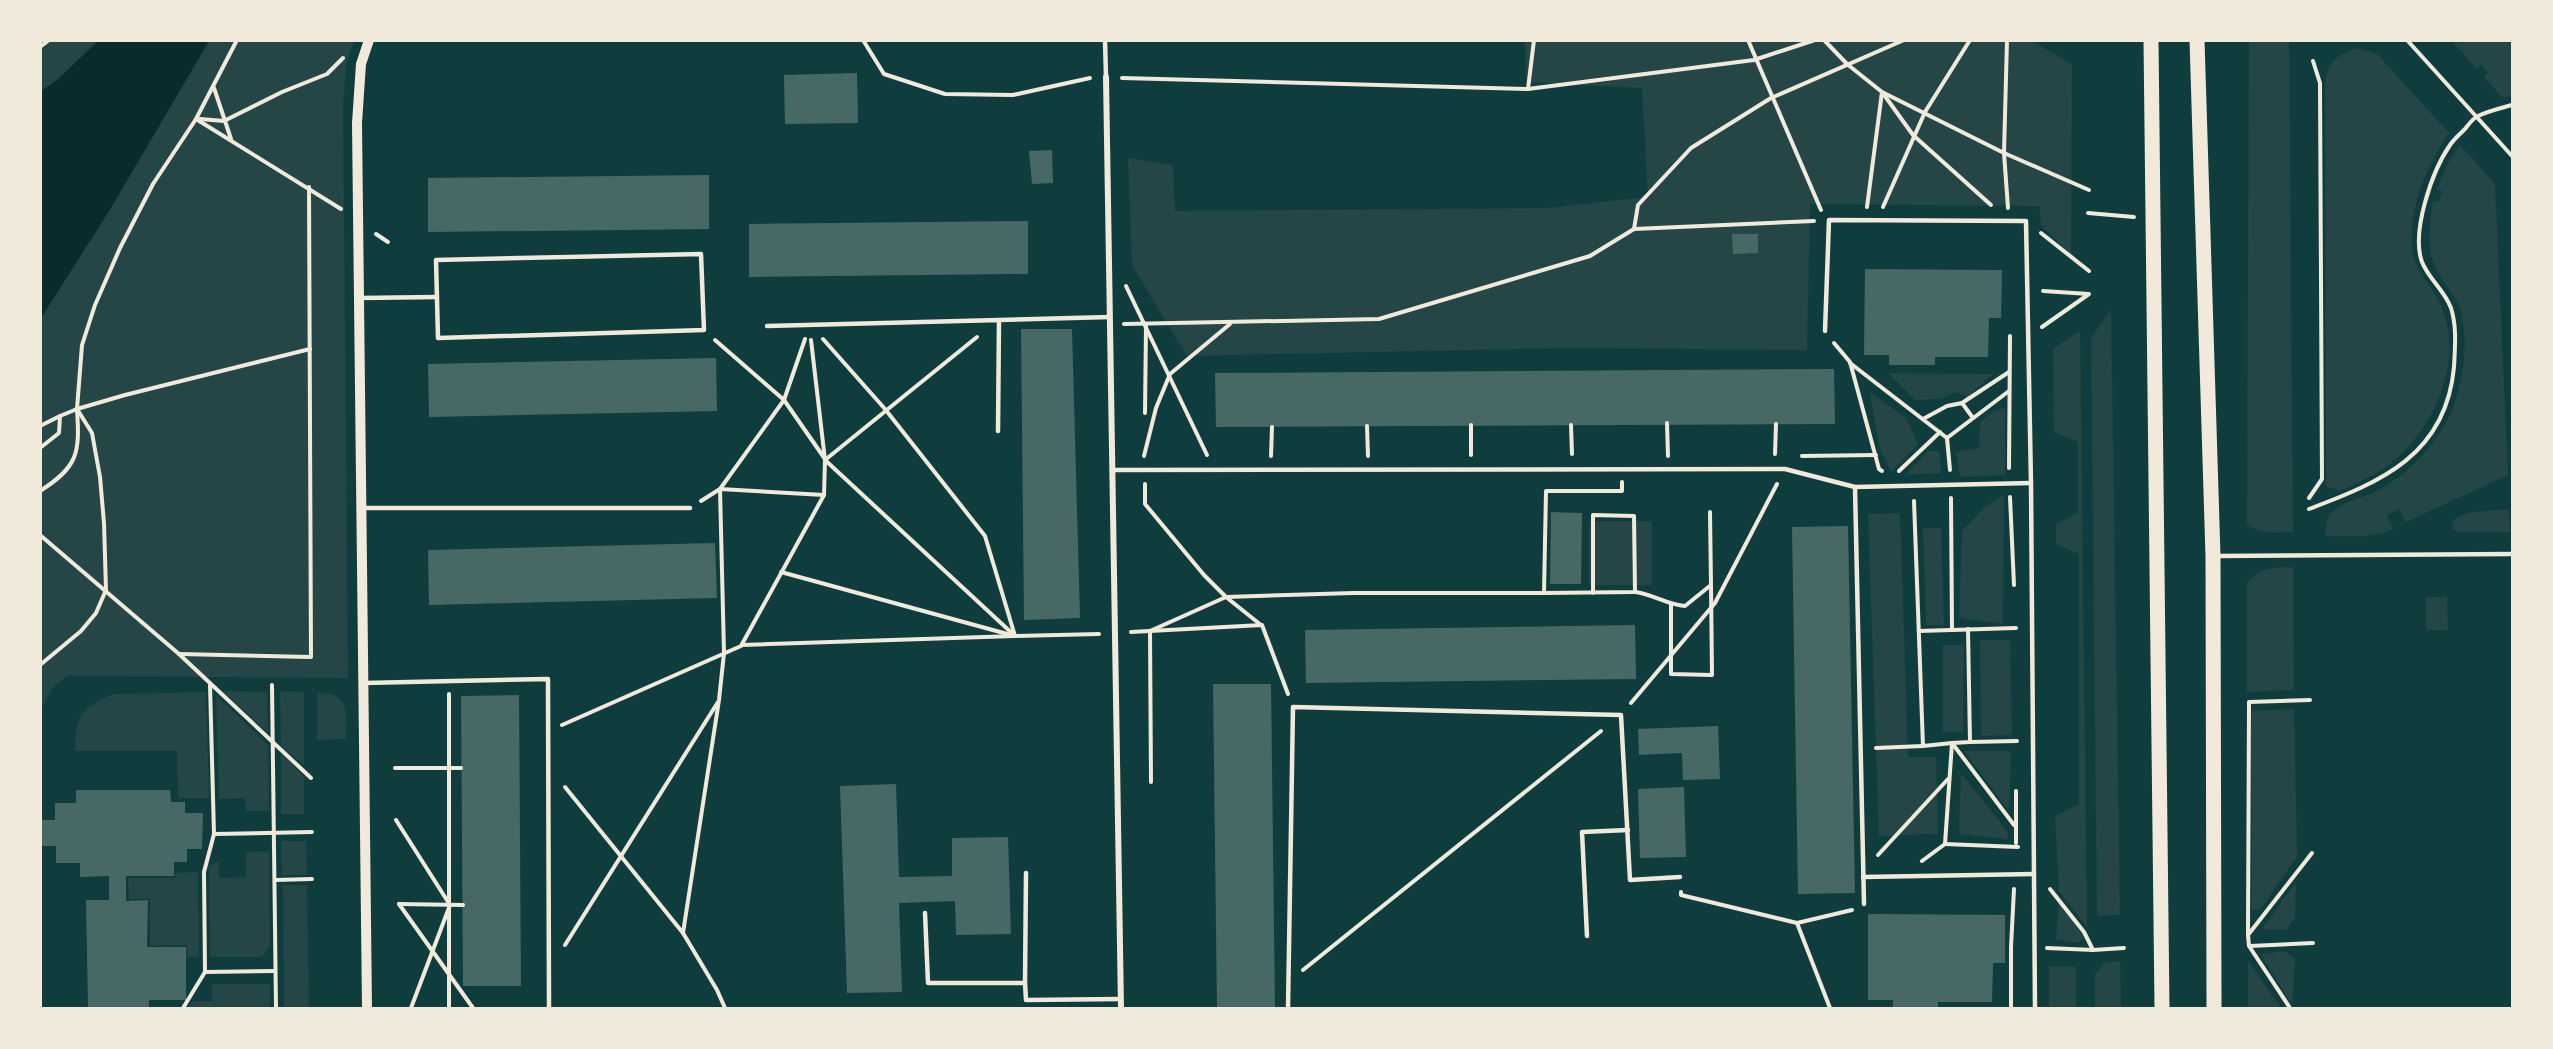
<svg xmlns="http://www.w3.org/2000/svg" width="2553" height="1049" font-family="'Sofia Sans Condensed',sans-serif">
<rect width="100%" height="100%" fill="#0f3d3e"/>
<g fill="#244646">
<path d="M2030,40L2072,64L2071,255L2041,225L2039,206L1810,204L1807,350L1566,348L1187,356L1132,265L1128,158L1173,165L1175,211L1547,208L1648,197L1642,88L1526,82L1525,41Z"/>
<path d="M41,41H354L346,65L343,109L348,678L68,676L54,686L41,709Z"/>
<path d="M2249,41H2289L2293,532C2277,532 2258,536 2247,523Z"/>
<path d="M2452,41H2512V96L2503,98L2484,77L2488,73L2481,65L2477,69Z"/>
<path d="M2357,48L2377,54L2449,133C2428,165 2409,205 2412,245C2413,272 2435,288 2443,310C2463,363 2434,428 2392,462C2377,475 2358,482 2340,491L2326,486L2325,84C2328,62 2335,55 2357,48Z"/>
<path d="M2460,145L2495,184L2508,475L2406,522L2399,509L2387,515L2393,529C2372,539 2348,536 2325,536C2326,527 2326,518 2333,511C2344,501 2362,498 2375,492C2409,475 2443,439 2455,402C2464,374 2468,341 2461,312C2456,294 2443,284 2436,269C2426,248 2430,223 2433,201L2439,202L2442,191L2437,189L2448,163Z"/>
<path d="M2111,310L2120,915L2097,916L2091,338Z"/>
<path d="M2080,331L2087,927L2059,891L2055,816L2079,804V554L2056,544V524L2078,513V442L2054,432L2053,349Z"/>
<path d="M1888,373L1993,374L1967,397L1955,392L1942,399L1915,400Z"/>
<path d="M1870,392L1906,418L1918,444L1891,472L1879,447Z"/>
<path d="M2005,408V475L1960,477L1956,452L1979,448L1980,422L1994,411Z"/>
<path d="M1928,451H1939L1941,473L1906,475Z"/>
<path d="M2004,495L2003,624L1959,618L1962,531L1985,507Z"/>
<path d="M2509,509L2510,532H2458L2452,529C2452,526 2452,522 2454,520C2462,511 2497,510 2509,509Z"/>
<path d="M1900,513L1908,757H1936L1938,834L1879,836L1868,514Z"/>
<rect x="1589" y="521" width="63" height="64"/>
<path d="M1923,528H1941L1944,625H1926Z"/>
<path d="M2293,567L2294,690L2247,692V584C2259,566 2274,568 2293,567Z"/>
<path d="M2426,597H2447L2448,630H2426Z"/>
<path d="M1980,640H2010L2012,735L1981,736Z"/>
<path d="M1943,645H1964L1963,732H1943Z"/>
<path d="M223,691L267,692L268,733Z"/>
<path d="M280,691L304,692V765L281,746Z"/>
<path d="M206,692L209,798H178L177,751H75C76,716 80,708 113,694Z"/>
<path d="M317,693C351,692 346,713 346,739L317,740Z"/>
<path d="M216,695L268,745L269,811H246L245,798L219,799Z"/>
<path d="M2294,709L2297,856L2261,909L2252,910L2251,711Z"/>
<path d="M1964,751H2011L2009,811Z"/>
<path d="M281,753L304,777V814H281Z"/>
<path d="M1961,773L2007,831L2008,839L1959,834Z"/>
<path d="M281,841H306L307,875H282Z"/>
<path d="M269,851L270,945L262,957H210L209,867L219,861V878L246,877V852Z"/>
<path d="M198,872L199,957H187V945L150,946V899H129L128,878H175V873Z"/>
<path d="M2296,882L2295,918L2286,930L2262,929Z"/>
<path d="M283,885H307L309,1008H284Z"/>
<path d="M2059,901L2084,937L2078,943L2056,939Z"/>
<path d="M2285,951L2295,959L2292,1005L2261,954Z"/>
<path d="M2120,961L2121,1008H2095V975L2104,963Z"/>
<path d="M2248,961L2281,1008H2248Z"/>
<path d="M2049,966L2076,967V1008H2049Z"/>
<path d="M212,984H270V1008H187L192,1001H212Z"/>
</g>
<path fill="#0a2a2b" d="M99,40L209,41L111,208L41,318V91L57,80Z"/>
<g fill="#486865">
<path d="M857,73L858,123L785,124L784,75Z"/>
<path d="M1052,150L1053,183L1032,184L1029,151Z"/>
<path d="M709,175V229L428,232V178Z"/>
<path d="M1028,221V274L749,277V224Z"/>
<path d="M1732,234H1758V253L1733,254Z"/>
<path d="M1865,269L2002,270L2001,318H1989L1988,357H1935V365H1889V355H1864Z"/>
<path d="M1021,329H1072L1080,618L1024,620Z"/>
<path d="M716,358L717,411L429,417L428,364Z"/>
<path d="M1834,369L1835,424L1216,427L1215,373Z"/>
<path d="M1551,512L1582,513L1581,584H1550Z"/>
<path d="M1848,526L1855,893L1798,894L1792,527Z"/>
<path d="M715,543L717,598L429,605L428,550Z"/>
<path d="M1635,625L1636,679L1306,683L1305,630Z"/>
<path d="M1213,684H1271L1275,1008H1217Z"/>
<path d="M519,695L521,986H463L461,696Z"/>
<path d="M1718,726L1720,779L1683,780L1682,753L1639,755L1638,729Z"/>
<path d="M896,784L899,877L952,876V838L1008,837L1011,934L956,935L955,901L899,903L902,992L847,993L840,786Z"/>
<path d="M1684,787L1686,857L1640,858L1638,789Z"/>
<path d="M76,790H170L171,802H185V813H203L202,849H187V862H174V876H126V901L148,900L147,947H186V1000H149V1008H88L86,900H109V876L80,877V863H56V846H42V820H55V803H76Z"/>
<path d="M1868,914L2005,915V963H1993L1992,1002H1938V1008H1893V1000H1868Z"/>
</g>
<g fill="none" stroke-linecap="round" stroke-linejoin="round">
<g stroke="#f1e9da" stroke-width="4">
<path d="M863,40L884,74L945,94L1013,95L1090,78"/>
<path d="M1748,40L1821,210"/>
<path d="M1824,40L1847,64L1882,92L1913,135L1991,205"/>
<path d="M2007,40L2004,153L2008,208"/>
<path d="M2407,40L2512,156"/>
<path d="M40,47L49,40"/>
<path d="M1122,78L1528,89L1754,60L1815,40"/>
<path d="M214,88L231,139"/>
<path d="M1528,89L1534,40"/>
<path d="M196,119L341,209"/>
<path d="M200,119L224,121L282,92L327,74L343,58"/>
<path d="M1867,207L1882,92L2004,153L2089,190"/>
<path d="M1883,207L1925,112L1970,40"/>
<path d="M2088,213L2134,217"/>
<path d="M1634,229L1814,221"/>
<path d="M2041,233L2089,271"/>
<path d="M376,234L388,242"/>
<path d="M1126,286L1207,455"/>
<path d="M1124,324L1379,319L1590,256L1634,229L1638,205L1691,148L1771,98L1904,40"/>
<path d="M2042,327L2089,294L2043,291"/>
<path d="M823,339L885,409L985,536L1015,636"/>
<path d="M715,340L784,400L825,459"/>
<path d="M811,340L825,460L1015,636L1099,634"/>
<path d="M1834,343L1850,362L1879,469L1882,471"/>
<path d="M1850,363L1947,438"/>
<path d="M1962,403L2009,372"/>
<path d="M77,409L125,395L310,349"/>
<path d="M1145,413L1146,325"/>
<path d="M1923,419L1947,406L1962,403L1973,418"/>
<path d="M1667,423L1668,456"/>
<path d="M1471,425V455"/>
<path d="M1571,425L1572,454"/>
<path d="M40,426L60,416"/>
<path d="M1367,426L1368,456"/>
<path d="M40,448L59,433L60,416L77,409L82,345L95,305L120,248L153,184L196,119L237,40"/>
<path d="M1775,454L1776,424"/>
<path d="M1144,456L1156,408L1170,374L1230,324"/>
<path d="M1271,456L1272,427"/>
<path d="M1802,456L1876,455"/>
<path d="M2009,468L2010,336"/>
<path d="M1950,470L1947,438L2009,391"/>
<path d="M1899,471L1940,432"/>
<path d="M1145,484V504L1204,575L1226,597L1261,625"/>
<path d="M40,491C78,467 80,453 77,410"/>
<path d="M2010,497L2014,585"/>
<path d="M1951,498L1952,630L2016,628"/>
<path d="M2309,498L2322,479L2320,83L2313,61"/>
<path d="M701,501L720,489L784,400L805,339"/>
<path d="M1914,501L1923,746L1952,743L2014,825"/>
<path d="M2309,509C2381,482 2446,455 2454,367C2455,347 2457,327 2451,308C2445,291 2428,278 2422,262C2411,232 2432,171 2450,145C2454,139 2460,134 2465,129C2469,124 2473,118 2478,116C2488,111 2501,108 2512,105"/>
<path d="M40,535L179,654L311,778"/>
<path d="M781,572L1011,635"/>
<path d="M1635,592C1653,594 1667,605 1685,606L1711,585L1710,512"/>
<path d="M1544,593L1635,592L1634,516L1593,515V593"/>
<path d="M1671,604V674L1712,675L1711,585"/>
<path d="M1919,631L1952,630"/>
<path d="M1131,632L1262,625L1288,694"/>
<path d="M742,645L1015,636"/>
<path d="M179,654L311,657L309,187"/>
<path d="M40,665L81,631L96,613L106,590L104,523L100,477L92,433L77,409"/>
<path d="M272,685L276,1008"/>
<path d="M1631,703L1715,603L1777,484"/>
<path d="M562,725L741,646L824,495L825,460L977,337"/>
<path d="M1970,742L2017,741"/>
<path d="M1876,748L1923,746"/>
<path d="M395,768H461"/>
<path d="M1151,782L1150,631L1226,597L1353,593H1544L1546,491H1622V482"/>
<path d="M565,787L683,933"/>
<path d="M2016,791V843"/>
<path d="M396,820L450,905L411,1008"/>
<path d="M214,834L312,832"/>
<path d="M1945,844L2018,847"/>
<path d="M1878,855L1948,779"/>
<path d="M1922,861L1945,844L1952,743L1970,742L1968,629"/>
<path d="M275,880L312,879"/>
<path d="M2050,889L2084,932L2093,950"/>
<path d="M1681,892V895L1797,923L1852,910"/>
<path d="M399,904L473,1008"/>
<path d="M399,904L463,905"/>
<path d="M1797,923L1830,1008"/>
<path d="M2248,935L2249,702L2310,700"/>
<path d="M565,945L718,702"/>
<path d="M2250,946L2313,943"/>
<path d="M2047,948L2093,950L2124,948"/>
<path d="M1303,970L1601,731"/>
<path d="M205,972L204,872L214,834L210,685"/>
<path d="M183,1008L205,972L275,971"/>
<path d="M449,1008V694"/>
<path d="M725,1008L717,990L683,933L719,700L724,653L720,489L824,495"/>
<path d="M2011,1008V947L2014,889"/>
<path d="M2290,1008L2249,946L2248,935L2312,853"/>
</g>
<g stroke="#f1e9da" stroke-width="4.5">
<path d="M1105,40L1106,77"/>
<path d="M701,254L704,330L438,338L436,260Z"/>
<path d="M359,298L437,297"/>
<path d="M999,320L1110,317"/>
<path d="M767,326L999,320L998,431"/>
<path d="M1825,331L1829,220L2026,221L2031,483L2035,1008"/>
<path d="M1112,470L1785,469L1855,487L2031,483"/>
<path d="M1855,487L1864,904"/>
<path d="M362,508H690"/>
<path d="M2215,556L2512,554"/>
<path d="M364,683L548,679L549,1008"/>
<path d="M1863,877L2034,874"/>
<path d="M925,913L928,983H1025L1026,873"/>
<path d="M1587,936L1582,832L1628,830"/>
<path d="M1025,983L1026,1000L1121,999"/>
<path d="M1288,1008L1293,707L1621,715L1630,880L1680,877"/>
</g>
<path stroke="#f1e9da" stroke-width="6" d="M1106,77L1121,1008"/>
<path stroke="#f1e9da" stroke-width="10" d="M367,1008L357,123L361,64L369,40"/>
<g stroke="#f1e9da" stroke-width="15">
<path d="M2151,40L2162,1008"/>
<path d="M2197,40L2213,556L2214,1008"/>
</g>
</g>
<rect width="2553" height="1049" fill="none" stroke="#f1e9da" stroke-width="84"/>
</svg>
